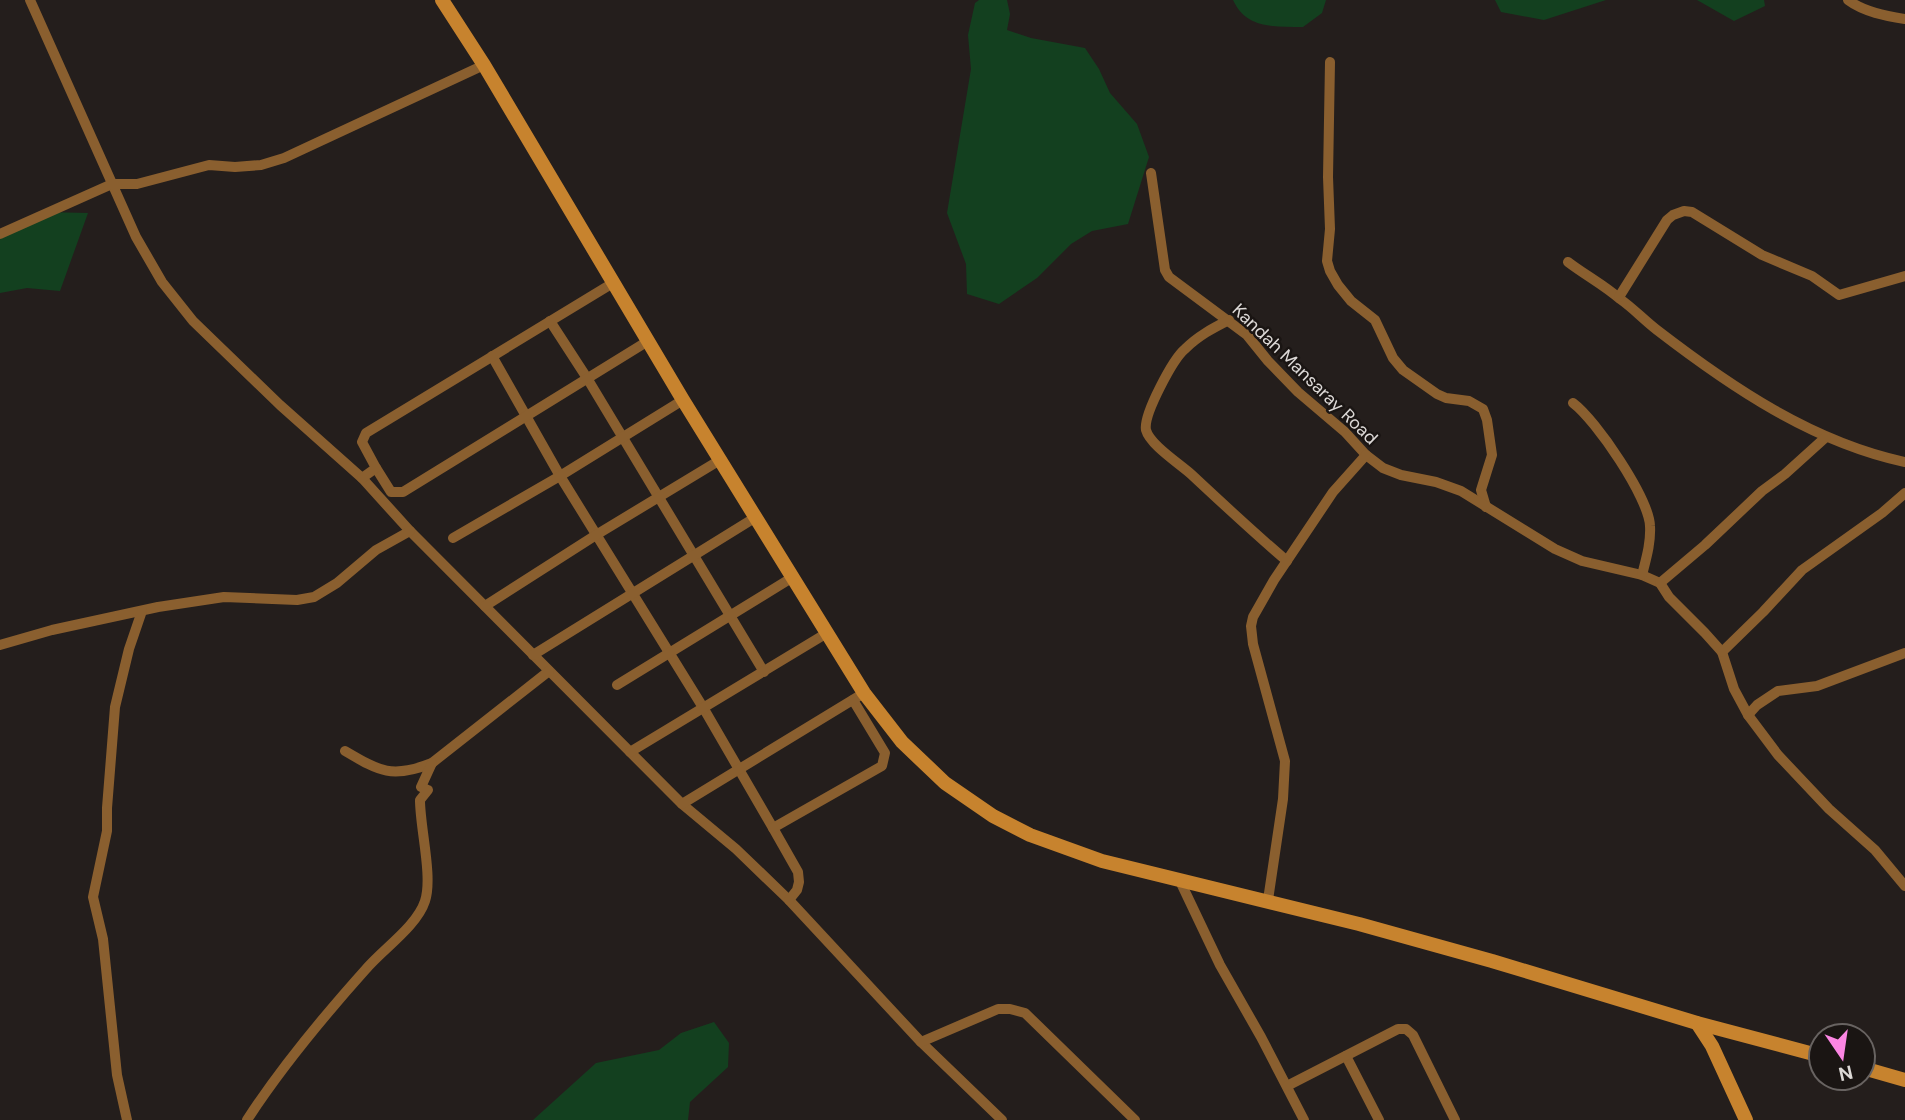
<svg xmlns="http://www.w3.org/2000/svg" width="1905" height="1120" font-family="'DM Sans',sans-serif">
<rect width="100%" height="100%" fill="#241e1c"/>
<g fill="#13401f">
<path d="M979,0H1007L1010,14L1007,30L1031,38L1085,48L1099,69L1110,93L1137,124L1149,157L1128,224L1092,231L1071,244L1037,278L999,304L967,294L966,264L947,213L971,69L968,35L975,3Z"/>
<path d="M1233,0H1326L1322,13L1303,27C1275,26 1247,30 1233,0Z"/>
<path d="M1495,0H1606L1544,20L1501,12Z"/>
<path d="M1697,0H1764L1765,6L1734,21Z"/>
<path d="M45,212L88,213L60,291L27,288L0,293V235Z"/>
<path d="M714,1022L729,1043L728,1067L690,1102L688,1120H533L596,1063L659,1050L681,1033Z"/>
</g>
<g fill="none" stroke-linecap="round" stroke-linejoin="round">
<g stroke="#8a5f2f" stroke-width="10">
<path d="M30,0L136,237L162,282L193,321L280,405L362,478L410,531L682,804L736,849L789,900L921,1042L1002,1120"/>
<path d="M1848,0C1864,12 1886,16 1905,19"/>
<path d="M1330,62L1328,177L1330,229L1327,261L1330,271L1338,285L1351,301L1375,320L1393,358L1403,370L1437,394L1446,398L1469,401L1483,409L1487,420L1492,455L1481,490L1486,507"/>
<path d="M1151,173L1165,270L1169,277L1247,335L1268,361L1298,392L1345,432L1366,455L1383,468L1401,475L1436,482L1461,491L1555,549L1582,561L1642,575L1660,583L1669,597L1705,633L1722,652L1734,689L1748,715L1778,755L1829,809L1875,850L1905,886"/>
<path d="M0,234L112,184H137L209,165L235,167L261,165L284,158L484,65"/>
<path d="M1568,262C1585,275 1604,285 1620,299C1633,308 1644,320 1657,330C1731,387 1812,442 1905,462"/>
<path d="M1619,297L1667,220L1673,215L1684,211L1692,212L1762,255L1812,276L1839,295L1905,276"/>
<path d="M1229,320C1213,328 1198,336 1185,349C1173,359 1143,415 1146,430C1150,445 1180,464 1192,475C1223,504 1254,533 1287,561"/>
<path d="M550,321L587,378L764,672"/>
<path d="M492,356L560,476L704,709L773,828L798,872L799,882L797,890L789,900"/>
<path d="M1573,403C1596,420 1649,498 1650,526C1651,543 1646,559 1642,575"/>
<path d="M376,468L391,492H403L648,341"/>
<path d="M362,478L376,468L362,442L366,433L613,283"/>
<path d="M453,538L560,476L683,400"/>
<path d="M1660,583L1705,545L1762,491L1785,474L1826,437"/>
<path d="M485,606L596,535L720,460"/>
<path d="M0,645L52,630L158,607L224,597L297,600L314,597L337,583L376,550L410,531"/>
<path d="M1722,652L1763,612L1802,570L1882,513L1905,493"/>
<path d="M533,655L756,517"/>
<path d="M617,685L793,577"/>
<path d="M1748,715L1757,705L1778,691L1817,686L1905,653"/>
<path d="M345,751C379,771 392,779 432,763L549,671"/>
<path d="M630,752L827,633"/>
<path d="M682,804L864,693"/>
<path d="M773,828L882,766L885,753L853,700"/>
<path d="M1180,881L1220,965L1261,1037L1304,1120"/>
<path d="M1268,900L1283,799L1285,761L1253,644L1251,626L1253,617L1274,580L1333,492L1366,455"/>
<path d="M921,1042L998,1009H1010L1025,1013L1135,1120"/>
<path d="M1346,1056L1379,1120"/>
<path d="M1287,1086L1398,1029H1406L1413,1035L1455,1120"/>
<path d="M127,1120L117,1075L103,939L93,897L107,831V808L115,707L129,649L142,611"/>
<path d="M247,1120C282,1066 323,1017 366,969C383,949 417,926 425,901C433,877 420,828 420,800L428,790L421,787L432,763"/>
</g>
<g stroke="#c7832e" stroke-width="14">
<path d="M442,0L484,65L683,400L864,693L902,742L945,783L993,816L1030,835L1102,861L1359,924L1492,961L1697,1023L1821,1056"/>
<path d="M1697,1023L1712,1046L1746,1120"/>
<path d="M1863,1068L1905,1080"/>
</g>
</g>
<g text-anchor="middle" stroke-width="5" stroke-linejoin="round" paint-order="stroke">
<g font-size="18" fill="#dcd8d6" stroke="#1a1513">
<text transform="translate(1305 374) rotate(44)" y="6">Kandah Mansaray Road</text>
</g>
</g>
<g transform="translate(1842 1057) rotate(167)"><circle r="33" fill="#1a1513" stroke="#686361" stroke-width="2"/>
<path d="M0-5L12 26L0 18L-12 26Z" fill="#fc86e3"/>
<text y="-10" font-size="19" font-weight="bold" text-anchor="middle" fill="#dcd8d6">N</text>
</g>
</svg>
